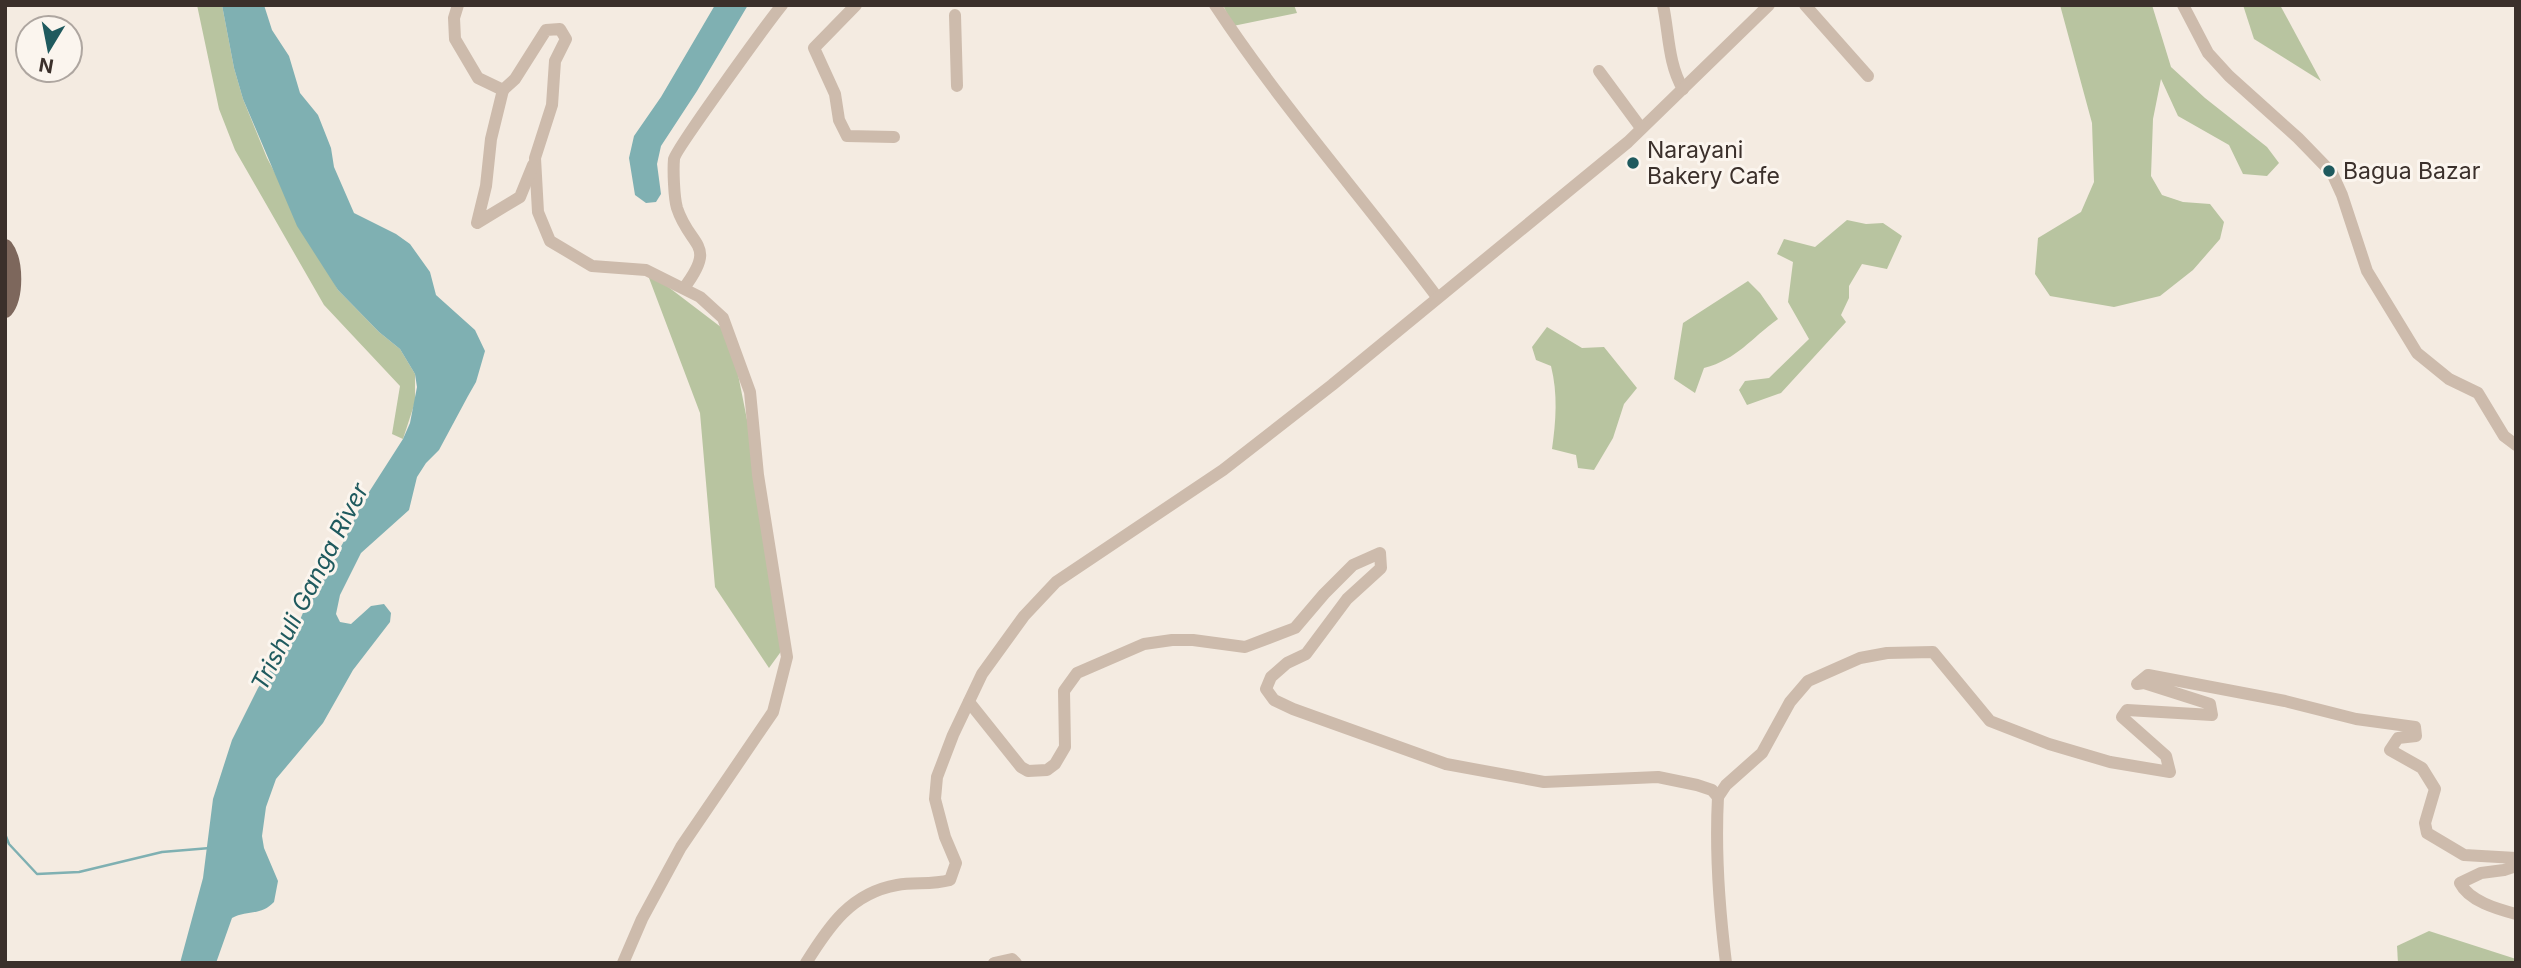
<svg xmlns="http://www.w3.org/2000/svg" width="2521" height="968" font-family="Inter,sans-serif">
<rect width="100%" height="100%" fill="#f4ebe1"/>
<g fill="#b8c4a0">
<path d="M197,5H222L234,68L243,99L267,158L338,290L379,332L400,349L415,374V402L403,439L392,434L400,386L324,305L235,150L219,109Z"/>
<path d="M1223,5H1294L1297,13L1233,26Z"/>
<path d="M2060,5H2152L2171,67L2205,98L2267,147L2279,163L2267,176L2243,174L2229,145L2178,116L2161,79L2153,119L2151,176L2162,195L2183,202L2210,204L2224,222L2220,239L2193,270L2160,296L2114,307L2050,296L2035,274L2038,238L2081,212L2094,182L2092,123Z"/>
<path d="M2243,5H2280L2321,81L2254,39Z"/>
<path d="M1847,220L1866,224L1883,223L1902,236L1887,269L1862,264L1849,286V298L1841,315L1846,322L1781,393L1747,405L1739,390L1745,381L1769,378L1809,339L1788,302L1793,262L1777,254L1784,239L1815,247Z"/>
<path d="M646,270L730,334L758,475L785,646L769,668L715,587L700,413Z"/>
<path d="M1748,281L1760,293L1778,319C1750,339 1738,359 1704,368L1695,393L1674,379L1683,323Z"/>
<path d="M1547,327L1582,348L1604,347L1637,388L1624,404L1613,438L1594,470L1578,468L1576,455L1552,449C1556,421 1558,394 1551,366L1536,360L1532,347Z"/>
<path d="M2429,931L2516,959V963H2398L2397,946Z"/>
</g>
<g fill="#7fb0b2">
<path d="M222,5H264L272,30L289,56L300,93L318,115L331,148L334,167L354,213L396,234L410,244L430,272L436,295L475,330L485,351L476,382L468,396L439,450L426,463L417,477L409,510L361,553L340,595L336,614L340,622L351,624L371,606L384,604L391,613L390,622L353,670L323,723L276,779L266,807L262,836L264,848L278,881L274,902C261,916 247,910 232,918L216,963H180L203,878L213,799L232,740L258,688L294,634L305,608L343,543L362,503L403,439L410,423L417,387L415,374L400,349L379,332L338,290L297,226L243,99L234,68Z"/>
<path d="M715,5H748L697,91L661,146L657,164L661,194L656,202L646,203L635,195L629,158L634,136L661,97Z"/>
</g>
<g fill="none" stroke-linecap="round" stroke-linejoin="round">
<path stroke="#7fb0b2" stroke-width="2.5" d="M5,834L9,844L37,874L79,872L162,852L210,848"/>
<g stroke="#cdbbac" stroke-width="12">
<path d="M458,5L454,18L455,39L478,78L503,90L515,79L546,30L560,29L566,39L555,61L552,105L535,158L538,212L550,241L592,266L646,270L700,297L723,318L750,392L758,475L787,657L773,712L681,847L642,919L623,963"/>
<path d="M856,5L814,48L835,94L839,120L847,136L894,137"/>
<path d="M1215,5C1282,107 1364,199 1437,297"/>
<path d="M1663,5C1669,33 1668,64 1683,89"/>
<path d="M1805,5L1868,76"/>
<path d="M2183,5L2208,53L2229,76L2298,138L2332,173L2342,195L2367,271L2417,353L2449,379L2478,393L2504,436L2516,445"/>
<path d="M955,15L957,86"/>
<path d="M1599,71L1641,128"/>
<path d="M503,90L491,139L486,186L477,223L520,197L533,165"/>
<path d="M684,288C718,243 690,248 677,208C674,198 673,170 674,159C675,150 769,21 782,5"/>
<path d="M969,702L1021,767L1028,771L1047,770L1055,764L1065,747L1064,691L1077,673L1144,644L1172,640H1193L1245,647L1295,628L1324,594L1353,565L1380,553L1381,568L1347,599L1306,654L1287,663L1271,677L1266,689L1274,700L1293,709L1446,764L1544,782L1658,777L1697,785L1712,790L1718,797C1715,853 1719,907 1726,963"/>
<path d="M1718,797L1726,785L1762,753L1790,702L1808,681L1860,658L1887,653L1933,652L1990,721L2049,744L2110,762L2170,772L2166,756L2122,717L2127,710L2212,715L2210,704L2144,683L2137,684L2148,675L2285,701L2356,719L2415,727L2416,736L2398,738L2390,750L2422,768L2435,789L2425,823L2427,833L2464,855L2516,858"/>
<path d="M2516,866L2504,870L2481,873L2460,883C2469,901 2497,909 2516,914"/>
<path d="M806,963C829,926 851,893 897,885C915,882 932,885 950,880L956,863L945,837L935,799L937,777L953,735L982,674L1024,616L1056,582L1223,470L1332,385L1628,142L1769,5"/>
<path d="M994,963L1012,959L1016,963"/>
</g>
<path stroke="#7d675c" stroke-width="16" d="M5,247C16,261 16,297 5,310"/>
</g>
<g fill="#1f5a5e" stroke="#fbf5ee" stroke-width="2.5">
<circle cx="1633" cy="163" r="7"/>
<circle cx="2329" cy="171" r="7"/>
</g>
<g text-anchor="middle" stroke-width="6" stroke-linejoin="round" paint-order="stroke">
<g font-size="23" fill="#3b302b" stroke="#fbf5ee" text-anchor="start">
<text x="1647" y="158">Narayani<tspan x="1647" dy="26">Bakery Cafe</tspan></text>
<text x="2343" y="179">Bagua Bazar</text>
</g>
<g font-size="24" font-style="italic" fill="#1f5a5e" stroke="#fbf5ee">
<text transform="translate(310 587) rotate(-63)" y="8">Trishuli Ganga River</text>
</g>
</g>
<rect width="2521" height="968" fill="none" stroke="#3b302b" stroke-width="14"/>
<g transform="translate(49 49) rotate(190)"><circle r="33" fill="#fbf5ee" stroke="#aea6a0" stroke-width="2"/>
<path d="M0-5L12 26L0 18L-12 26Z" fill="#1f5a5e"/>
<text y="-10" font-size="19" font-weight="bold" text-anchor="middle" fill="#3b302b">N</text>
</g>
</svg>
